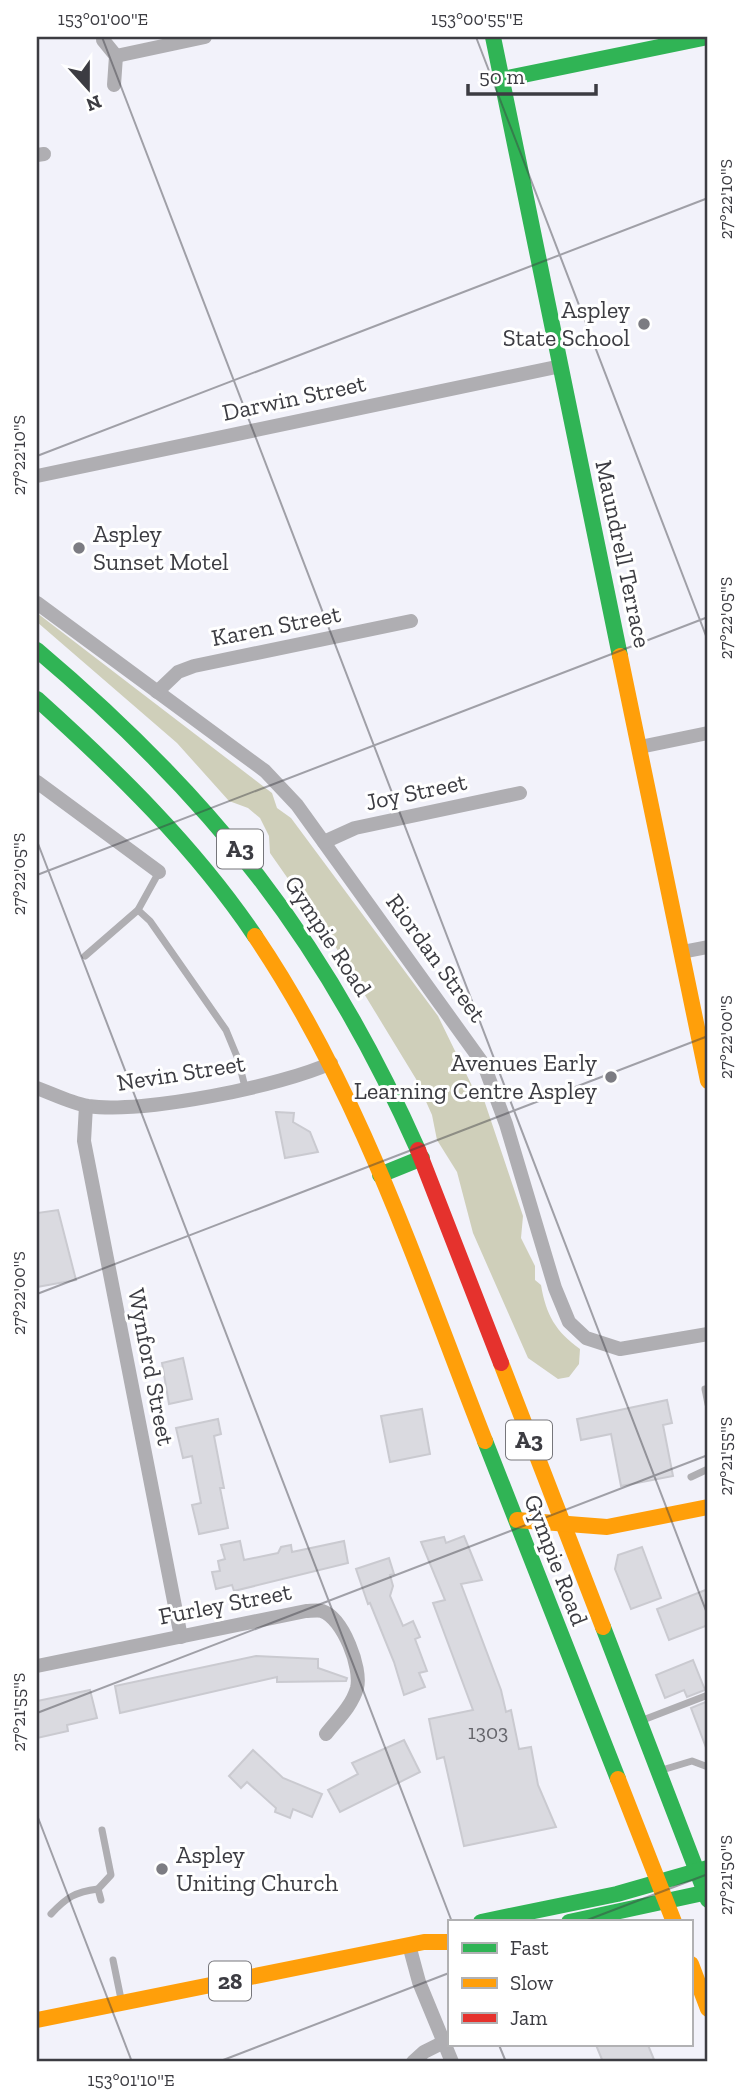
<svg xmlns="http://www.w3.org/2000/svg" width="745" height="2099" font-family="'Zilla Slab',serif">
<rect width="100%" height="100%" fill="#f2f2fa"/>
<path fill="#cfcfba" d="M37,613L272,793L277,808L291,818L438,1016L474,1090L482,1094L523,1216L521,1238L535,1266V1280L541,1285C546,1315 556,1332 580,1349L579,1364L569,1377L558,1379L528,1358L473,1233L457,1172L437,1140L432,1115L416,1079L335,946L270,853L269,836L260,818L248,808L229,801L177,743L37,622Z"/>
<g fill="#dadae0" stroke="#cacad0" stroke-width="2">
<path d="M276,1112L294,1113L293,1122L310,1132L318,1152L285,1158Z"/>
<path d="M58,1210L76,1280L37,1287V1213Z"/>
<path d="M183,1358L192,1399L169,1404L162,1363Z"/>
<path d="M667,1400L672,1423L663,1425L673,1476L621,1486L611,1434L581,1440L577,1419Z"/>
<path d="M422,1409L430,1454L390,1462L381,1416Z"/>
<path d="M218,1419L221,1434L214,1436L224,1488H220L228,1528L199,1534L192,1505L201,1503L192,1456L183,1458L176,1428Z"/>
<path d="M464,1536L482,1580L461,1584L501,1690L506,1712L511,1710L519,1749L531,1747L538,1785L556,1827L464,1846L444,1757L437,1759L429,1719L473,1710L433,1603L445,1600L421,1542L444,1537L446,1543Z"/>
<path d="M240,1541L244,1560L278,1553L281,1547L291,1545L292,1552L344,1541L348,1563L234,1591L232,1585L216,1589L212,1572L220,1571L218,1561L225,1559L221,1545Z"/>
<path d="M642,1547L661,1598L631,1609L615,1569L618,1555Z"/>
<path d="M389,1558L394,1574L390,1575L393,1586L390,1596L403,1626L413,1621L420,1637L415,1639L427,1671L419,1673L425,1687L404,1695L394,1662L370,1603L368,1604L356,1569Z"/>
<path d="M708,1589V1625L669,1640L657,1609Z"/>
<path d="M256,1656L318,1659V1668L347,1678L346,1681L277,1682V1677L120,1713L115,1686Z"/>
<path d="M693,1660L705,1690L687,1697L684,1690L665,1698L656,1675Z"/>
<path d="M90,1690L97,1718L67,1725L68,1731L37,1738V1701Z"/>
<path d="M708,1701V1750H707L691,1708Z"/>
<path d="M404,1740L420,1772L340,1812L328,1790L358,1774L352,1763Z"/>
<path d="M253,1750L283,1778L322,1794L312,1817L293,1809L290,1818L275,1812L276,1808L247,1782L241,1788L229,1776Z"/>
<path d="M596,2045H648L655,2062H603Z"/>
</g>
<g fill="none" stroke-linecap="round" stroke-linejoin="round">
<g stroke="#afaeb2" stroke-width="7">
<path d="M138,910L150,921L226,1030L238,1059L245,1087"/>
<path d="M85,956L138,910L159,872"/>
<path d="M705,1389L708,1404"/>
<path d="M691,1477L708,1469"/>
<path d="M643,1720L708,1695"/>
<path d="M662,1770L692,1761L708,1767"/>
<path d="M98,1889L101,1900"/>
<path d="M51,1914C67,1897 75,1892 98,1889L111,1875L102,1830"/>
<path d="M113,1960L121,1999"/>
</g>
<g stroke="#afaeb2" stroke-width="14">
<path d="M103,40L116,56L114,85"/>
<path d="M116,56L205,37"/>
<path d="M37,155L44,154"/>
<path d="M37,476L561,366"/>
<path d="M37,603L265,771L297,805L484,1065L506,1124L555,1288L569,1322L586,1338L620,1349L708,1334"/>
<path d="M157,692L178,672L194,666L411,621"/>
<path d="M640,747L708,733"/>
<path d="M37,782L159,872"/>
<path d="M324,842L355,828L520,793"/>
<path d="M682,952L708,947"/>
<path d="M37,1088C53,1094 71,1103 88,1106C142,1114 282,1086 331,1063"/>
<path d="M86,1106L84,1141L181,1637"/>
<path d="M37,1666L306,1611C310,1611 318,1610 322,1611C343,1618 362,1668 357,1688C352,1706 337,1720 326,1734"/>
<path d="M409,1945L419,1982L452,2062"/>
<path d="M413,2062L424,2052L444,2042"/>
</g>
<g stroke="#30b455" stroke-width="16">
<path d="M493,37L620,656"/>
<path d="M503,79L708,37"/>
<path d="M37,650C212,798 325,940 418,1150"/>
<path d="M37,699C117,771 195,847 255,936"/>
<path d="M380,1175L422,1158"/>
<path d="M485,1441L618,1779"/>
<path d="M603,1627L708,1900"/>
<path d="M481,1922L617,1894L708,1868"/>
<path d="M569,1922L708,1892"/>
</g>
<g stroke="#ff9f0a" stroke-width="16">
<path d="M620,656L708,1081"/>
<path d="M255,936C360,1091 417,1268 485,1441"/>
<path d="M501,1363L603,1627"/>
<path d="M517,1520L607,1527L708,1507"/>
<path d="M618,1779L674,1922"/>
<path d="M691,1964L708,2009"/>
<path d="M37,2020L424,1942H449"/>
</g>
<path stroke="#e5322d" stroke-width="16" d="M418,1150L501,1363"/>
</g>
<path fill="none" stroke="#3c3c42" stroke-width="2" stroke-opacity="0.45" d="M37,37H38M102,37L708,1616M476,37L708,641M37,456L708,198M37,841L452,1922M37,875L708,617M37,1294L708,1036M37,1713L708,1455M37,1815L132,2062M582,1922L708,1874M499,2045L506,2062M218,2062L449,1973"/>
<g fill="#7c7c82" stroke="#fff" stroke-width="2.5">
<circle cx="644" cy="324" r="7"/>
<circle cx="79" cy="548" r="7"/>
<circle cx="611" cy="1077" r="7"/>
<circle cx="162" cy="1869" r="7"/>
</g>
<g text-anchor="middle" stroke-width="6" stroke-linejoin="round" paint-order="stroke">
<g font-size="21" fill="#65656b">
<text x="488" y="1739">1303</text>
</g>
<g fill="#fff" stroke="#76767b" stroke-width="2">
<rect x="217" y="829.5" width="46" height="39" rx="5"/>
<rect x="506" y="1420.5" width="46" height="39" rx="5"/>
<rect x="209" y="1961.5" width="42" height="39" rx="5"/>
</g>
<g font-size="23" font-weight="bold" fill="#3c3c42">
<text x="240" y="857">A3</text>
<text x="529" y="1448">A3</text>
<text x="230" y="1989">28</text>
</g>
<g font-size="24" fill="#3c3c42" stroke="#fff" text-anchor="end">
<text x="630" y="318">Aspley<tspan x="630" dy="28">State School</tspan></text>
<text x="93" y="542" text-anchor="start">Aspley<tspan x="93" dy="28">Sunset Motel</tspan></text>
<text x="597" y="1071">Avenues Early<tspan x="597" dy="28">Learning Centre Aspley</tspan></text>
<text x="176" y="1863" text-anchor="start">Aspley<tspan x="176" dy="28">Uniting Church</tspan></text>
</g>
<g font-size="24" fill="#3c3c42" stroke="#fff">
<text transform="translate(294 398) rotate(-12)" y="8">Darwin Street</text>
<text transform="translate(623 554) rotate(78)" y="8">Maundrell Terrace</text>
<text transform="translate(276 626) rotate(-11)" y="8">Karen Street</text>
<text transform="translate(416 792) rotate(-12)" y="8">Joy Street</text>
<text transform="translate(328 936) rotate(57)" y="8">Gympie Road</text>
<text transform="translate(436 958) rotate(54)" y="8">Riordan Street</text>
<text transform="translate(181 1073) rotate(-9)" y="8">Nevin Street</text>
<text transform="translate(151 1367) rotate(79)" y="8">Wynford Street</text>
<text transform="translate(556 1560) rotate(69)" y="8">Gympie Road</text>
<text transform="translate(225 1604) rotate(-11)" y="8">Furley Street</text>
</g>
</g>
<rect width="745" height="2099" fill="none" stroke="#ffffff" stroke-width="77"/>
<rect x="448" y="1920" width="245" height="126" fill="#ffffff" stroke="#b1b1b3" stroke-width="2"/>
<rect x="462" y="1943" width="35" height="10" fill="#30b455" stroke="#b1b1b3" stroke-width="2"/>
<text x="510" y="1955" font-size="21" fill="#3c3c42">Fast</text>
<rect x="462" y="1978" width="35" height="10" fill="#ff9f0a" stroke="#b1b1b3" stroke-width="2"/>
<text x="510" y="1990" font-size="21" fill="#3c3c42">Slow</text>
<rect x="462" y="2013" width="35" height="10" fill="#e5322d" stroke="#b1b1b3" stroke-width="2"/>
<text x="510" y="2025" font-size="21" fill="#3c3c42">Jam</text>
<g transform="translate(88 88) rotate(159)" stroke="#ffffff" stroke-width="5" paint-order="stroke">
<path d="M0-5L12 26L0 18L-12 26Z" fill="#3c3c42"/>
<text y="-10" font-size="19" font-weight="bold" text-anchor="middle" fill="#3c3c42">N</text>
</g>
<path d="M468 84v10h128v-10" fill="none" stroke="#3c3c42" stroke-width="3.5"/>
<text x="479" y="84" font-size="21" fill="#3c3c42" stroke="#ffffff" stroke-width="5" paint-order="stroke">50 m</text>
<rect x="38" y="38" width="668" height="2022" fill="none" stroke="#3c3c42" stroke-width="2.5"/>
<g font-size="18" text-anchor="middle" fill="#3c3c42">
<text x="103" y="25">153°01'00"E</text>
<text x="477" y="25">153°00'55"E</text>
<text transform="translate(726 199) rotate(-90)" y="6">27°22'10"S</text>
<text transform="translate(19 455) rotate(-90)" y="6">27°22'10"S</text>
<text transform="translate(726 618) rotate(-90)" y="6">27°22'05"S</text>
<text transform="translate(19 874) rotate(-90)" y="6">27°22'05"S</text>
<text transform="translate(726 1037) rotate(-90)" y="6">27°22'00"S</text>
<text transform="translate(19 1293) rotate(-90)" y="6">27°22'00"S</text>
<text transform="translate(726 1456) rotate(-90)" y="6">27°21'55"S</text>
<text transform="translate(19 1712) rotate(-90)" y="6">27°21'55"S</text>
<text transform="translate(726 1875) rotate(-90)" y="6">27°21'50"S</text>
<text x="131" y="2086">153°01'10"E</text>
</g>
</svg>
